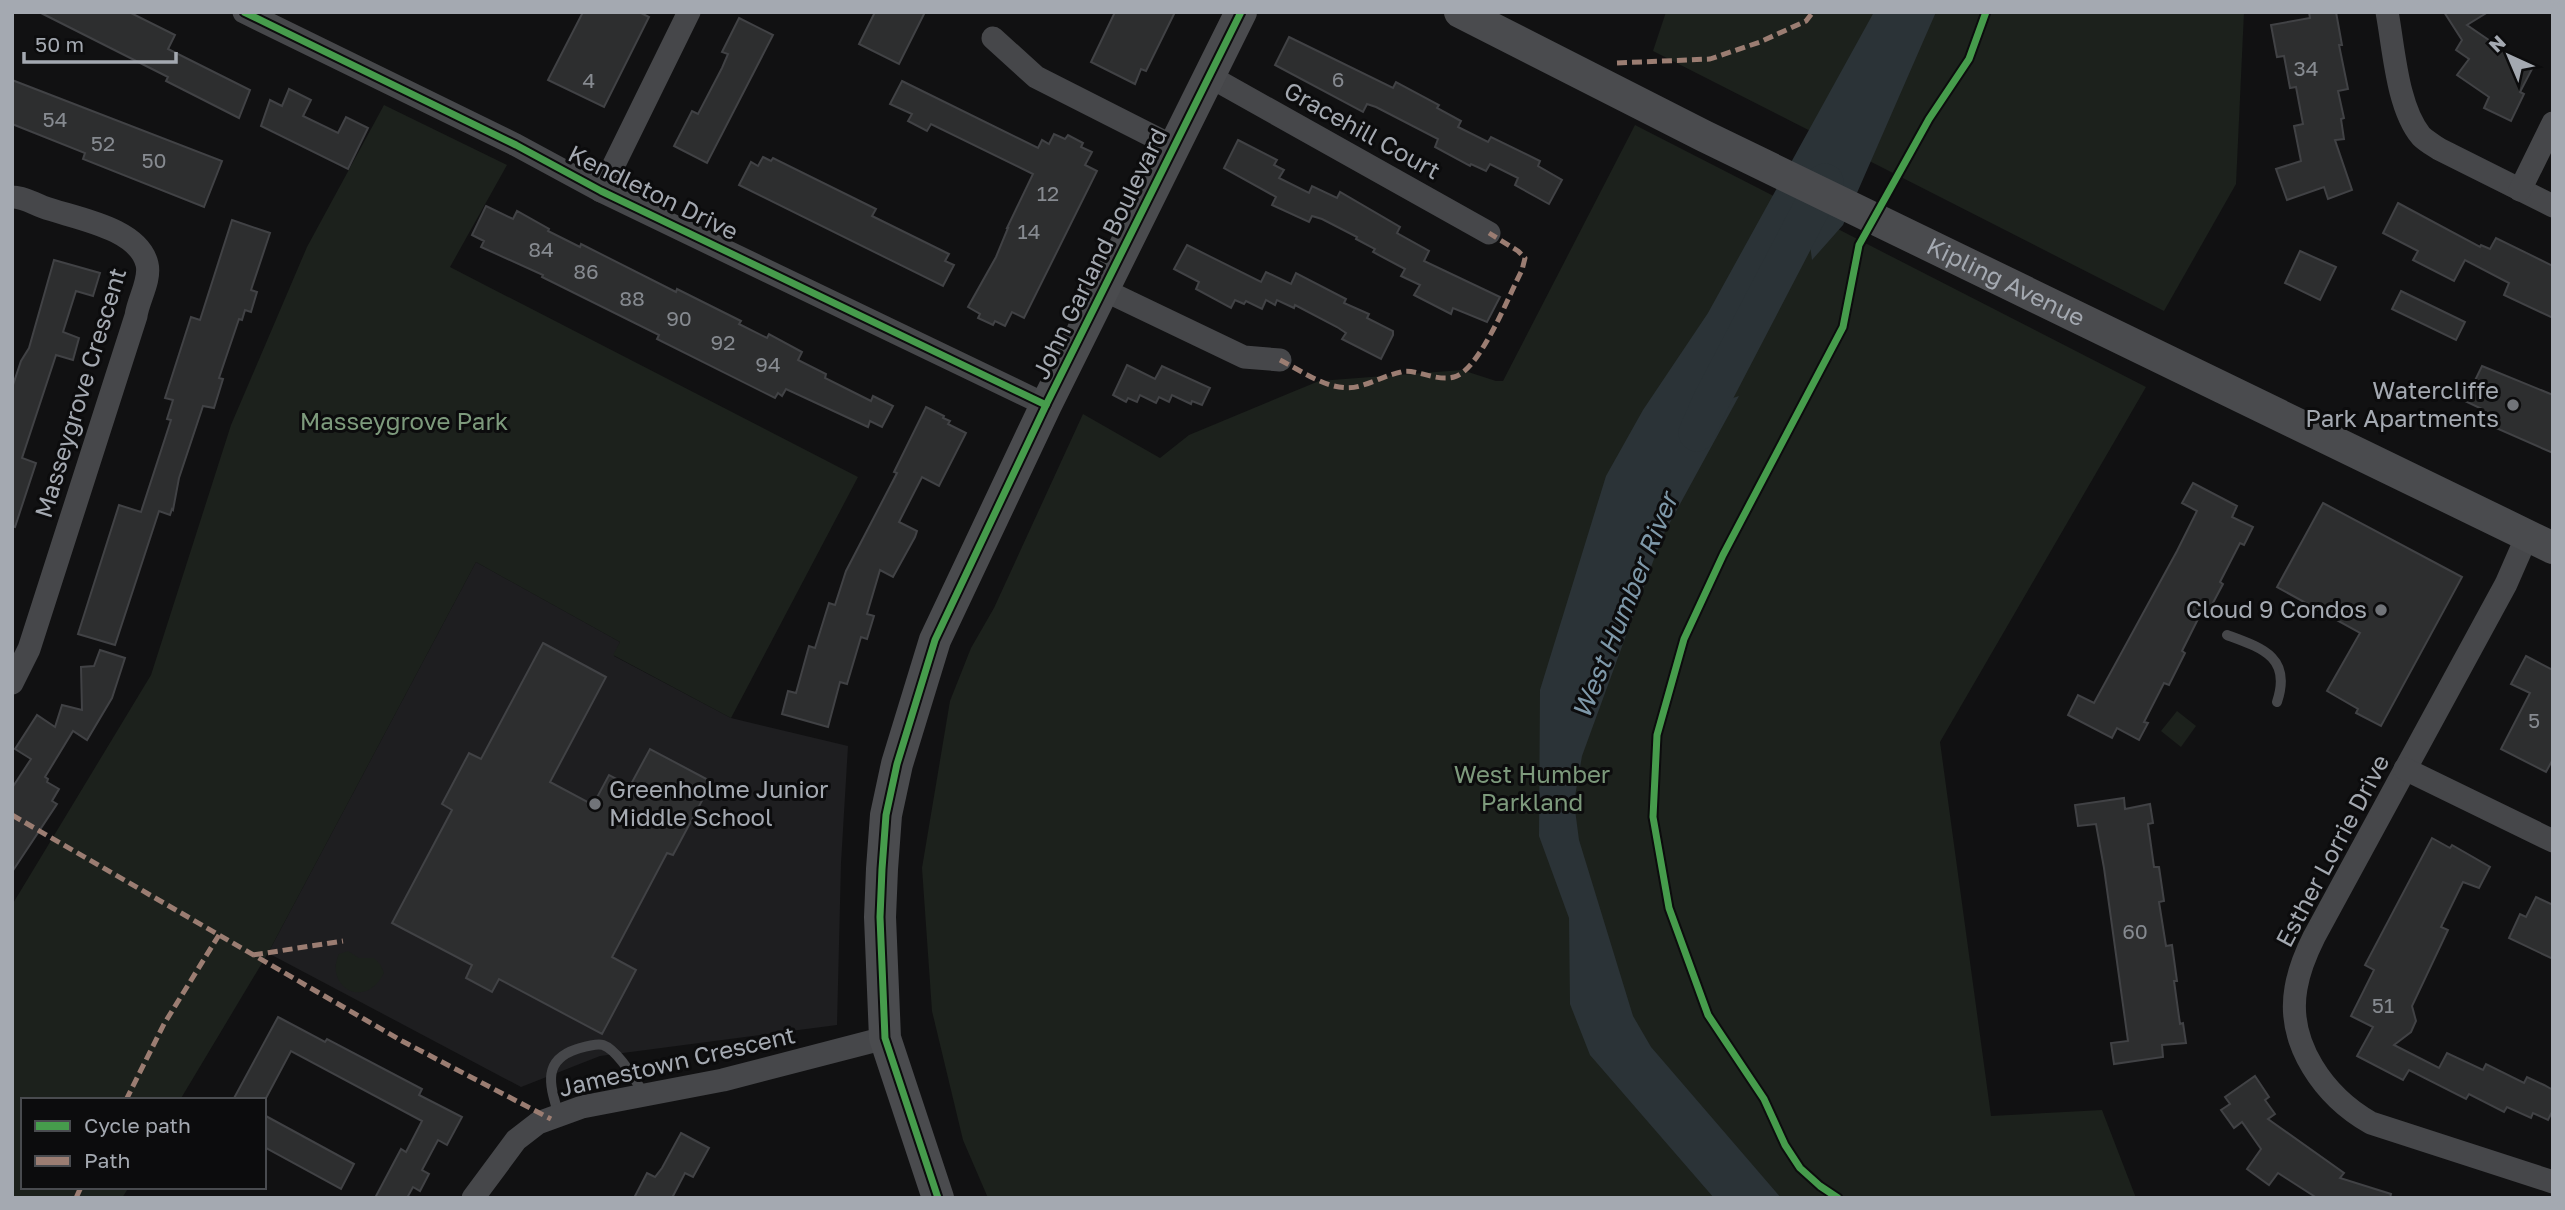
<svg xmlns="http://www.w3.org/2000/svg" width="2565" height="1210" font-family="'Golos Text',sans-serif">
<rect width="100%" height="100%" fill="#111112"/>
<path fill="#1e1e20" d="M476,562L620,642L614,656L731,718L848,746L841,863L837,1025L600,1056L521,1087L268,953Z"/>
<g fill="#1c211c">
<path d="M1666,12H2244L2236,184L2164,311L1653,51Z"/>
<path d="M384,105L507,165L450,267L858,477L731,718L613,655L620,642L476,562L268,953L180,1100H23V1187H129L122,1198H12V905L151,675L231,425L307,247Z"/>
<path d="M1635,125L2146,387L1940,742L1991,1116L2102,1110L2136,1198H988L963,1140L932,1011L922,868L950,701L971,648L994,608L1083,414L1160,458L1189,435L1319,381L1462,370L1496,381H1503Z"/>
<path d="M2177,711L2196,726L2181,747L2161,731Z"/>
<path d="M348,951L359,958H374L380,964L384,973C364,1012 324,985 339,954Z"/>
</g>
<path fill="#2b3337" d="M1874,12H1936L1843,225L1812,260L1807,222L1784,242L1723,339L1714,383L1724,401L1739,396L1662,537L1582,756L1574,802L1579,840L1633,1016L1651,1047L1781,1198H1714L1590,1055L1570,1004L1569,918L1539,836L1540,690L1606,476L1643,410L1708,313Z"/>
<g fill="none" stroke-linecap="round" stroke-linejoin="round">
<path stroke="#2b3337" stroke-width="37" d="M1697,433L1711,401L1825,182"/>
</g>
<g fill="#2d2e2f" stroke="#414245" stroke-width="2">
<path d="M39,12H129L175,35L168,49L250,90L239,118L166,81L168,77Z"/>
<path d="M583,12H639L649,17L604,107L548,80Z"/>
<path d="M875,12H925L899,64L859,44Z"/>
<path d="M1115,12H1175L1146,71L1141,69L1135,84L1091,62Z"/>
<path d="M2309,12H2336L2342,45H2339L2348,89L2338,91L2344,118L2341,119L2344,139L2335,140L2352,190L2328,199L2324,187L2287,200L2276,169L2301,161L2294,126L2303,124L2296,87L2290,88L2284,56L2277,57L2271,25L2310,18Z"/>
<path d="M2444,12H2488L2467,25L2518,60L2533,67L2520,92L2524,94L2511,121L2484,108L2489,97L2457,75L2469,59L2456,50L2462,40Z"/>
<path d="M739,18L773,35L707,163L674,146L692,111L698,114L722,68L728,54L722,52Z"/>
<path d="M1289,37L1393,88L1396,82L1439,105L1437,108L1461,121L1458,127L1488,142L1491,137L1540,161L1538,166L1562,180L1549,204L1515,185L1518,178L1490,164L1486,171L1471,164L1470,166L1435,147L1438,139L1376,107L1367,104L1363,112L1275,65Z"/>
<path d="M12,80L222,161L204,207L83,159L85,153L12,124Z"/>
<path d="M902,81L1038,148L1042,140L1049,144L1054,134L1065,139L1068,135L1083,143L1081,147L1092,152L1085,165L1097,171L1024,318L1012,312L1005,326L995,321L993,325L978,318L980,314L968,307L996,257L1008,228H1007L1033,174L931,124L927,131L908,121L912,114L890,104Z"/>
<path d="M289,89L311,100L303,116L338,133L346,117L368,128L348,169L261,126L270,100L282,106Z"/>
<path d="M1238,140L1277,160L1274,165L1284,170L1279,178L1309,193L1312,186L1337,198L1340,192L1400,227L1397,233L1429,251L1424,261L1500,297L1487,322L1453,308L1451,314L1414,295L1420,285L1401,276L1405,269L1373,252L1375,249L1356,239L1357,237L1322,219L1312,216L1309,222L1272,205L1276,197L1224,168Z"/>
<path d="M763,157L771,161L773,158L876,209L872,216L949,254L945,261L954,265L943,286L739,185L751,162L758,166Z"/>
<path d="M2398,203L2480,247L2481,245L2490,249L2496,238L2553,266V318L2504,295L2509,283L2465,260L2454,281L2413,260L2418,251L2383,233Z"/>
<path d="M486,206L513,219L517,211L549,229L548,231L580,247L581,244L676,292L677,289L741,321L739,324L767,338L769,334L802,352L798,360L826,374L825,378L871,401L873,396L893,406L882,427L870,421L868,427L786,389L782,396L778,393L775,398L657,339L659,335L542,277L543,275L481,247L484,241L472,235Z"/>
<path d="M232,220L270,233L251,290L257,292L251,312L245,310L242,320L239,319L219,378L223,379L214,408L203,406L179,478L173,510L172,509L170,515L159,511L115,645L78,634L119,505L141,512L171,420L167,419L173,400L165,398L191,317L200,320Z"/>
<path d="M1187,245L1261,282L1266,272L1291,284L1296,273L1346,299L1344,303L1369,314L1367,318L1393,331V335L1381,359L1342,339L1346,333L1337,327L1295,305L1294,308L1277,300L1275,305L1266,300L1262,309L1246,301L1244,304L1235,300L1231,308L1196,289L1199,282L1174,269Z"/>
<path d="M2300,251L2336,267L2320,300L2285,283Z"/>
<path d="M54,260L100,273L93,296L76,291L63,332L79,338L73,360L56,355L22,458L36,463L15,527L12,526V388L21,361L29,348Z"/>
<path d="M2401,291L2465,322L2456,340L2392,309Z"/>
<path d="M1127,365L1155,379L1162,366L1210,388L1202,405L1192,401L1191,404L1172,395L1169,402L1159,397L1156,403L1140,395L1137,402L1128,398L1126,402L1113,395Z"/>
<path d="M2482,366L2553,395V453L2496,428L2497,425L2479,416L2482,409L2465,401Z"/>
<path d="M926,407L944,416L943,418L950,421L948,424L966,433L939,486L922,477L899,522L917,531L915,537L893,577L880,570L867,614L874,616L867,639L861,637L847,684L840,682L828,727L782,714L788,691L796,693L809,646L815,648L829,603L835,605L846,571L897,473L894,472Z"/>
<path d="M2193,483L2237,506L2232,517L2253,527L2244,545L2240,543L2220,582L2223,584L2206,616L2201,613L2182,651L2185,653L2169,685L2164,683L2144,722L2148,723L2139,740L2117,728L2112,738L2068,715L2078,695L2094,703L2177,551L2197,511L2182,503Z"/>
<path d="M2323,503L2462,577L2381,726L2356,713L2358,709L2327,691L2360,633L2277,587Z"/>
<path d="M543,643L606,677L550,782L593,805L609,775L630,786L650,749L712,782L673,855L667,853L612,957L636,970L602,1034L499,979L492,992L466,978L472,965L392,923L452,810L442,804L469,753L481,759Z"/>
<path d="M100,650L125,658L112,698L87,740L73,731L45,777L48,779L47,782L59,789L52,801L57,804L12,872V788L31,759L15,749L37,715L55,727L62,705L82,710L81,667L94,666Z"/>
<path d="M2526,656L2553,670V759L2546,772L2501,749L2530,693L2511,684Z"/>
<path d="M2124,798L2125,809L2150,804L2153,823L2148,824L2154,867H2159L2164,901L2159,902L2166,946L2172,945L2177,981H2174L2180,1024L2183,1023L2186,1043L2162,1045L2163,1057L2114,1064L2111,1043L2128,1041L2104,868L2096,824L2078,826L2075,805Z"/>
<path d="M2432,838L2450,848L2452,845L2490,867L2479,888L2463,882L2441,927L2448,930L2412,1006L2416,1021L2411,1032L2394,1045L2439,1068L2447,1053L2483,1070L2486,1064L2524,1083L2527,1077L2544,1085L2553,1090V1110L2548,1120L2533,1113L2531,1118L2507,1107L2504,1112L2469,1094L2466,1099L2409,1070L2403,1080L2357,1056L2373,1027L2351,1016L2374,970L2365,965Z"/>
<path d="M2536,897L2553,905V959L2509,938L2520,914L2526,917Z"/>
<path d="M278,1017L325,1042L327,1039L422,1089L419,1095L462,1117L447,1145L438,1140L422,1170L429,1174L420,1191L413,1187L407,1198H375L401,1149L406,1152L422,1121L291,1051L265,1100H233Z"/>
<path d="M2255,1076L2269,1097L2265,1100L2275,1114L2268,1119L2344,1173L2340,1178L2391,1194L2390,1198H2317L2278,1173L2269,1185L2247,1169L2261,1149L2242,1122L2234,1128L2221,1110L2230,1104L2225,1097Z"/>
<path d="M264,1115L354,1164L341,1189L264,1147Z"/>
<path d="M681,1133L709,1148L693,1177L685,1173L672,1198H634L647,1173L655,1177L662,1168Z"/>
</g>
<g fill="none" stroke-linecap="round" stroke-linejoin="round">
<g stroke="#46474a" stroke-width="10">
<path d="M2227,635C2262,648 2292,657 2277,702"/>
<path d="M559,1116C551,1088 540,1061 577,1049C584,1047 596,1043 603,1045C618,1050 636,1082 645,1095"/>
</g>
<g stroke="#46474a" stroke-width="23">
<path d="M244,12L516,145L601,191L1046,405"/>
<path d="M2387,12C2394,49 2397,107 2421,136C2426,141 2433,145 2439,149L2553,206"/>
<path d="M993,38L1036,77L1174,147"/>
<path d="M1209,76L1489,233"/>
<path d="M2520,190L2553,123"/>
<path d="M601,191L689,12"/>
<path d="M12,197C24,197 32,203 43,207C73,218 138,227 147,264C151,280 138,300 136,316L29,649L12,683"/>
<path d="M1104,290L1244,357L1280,360"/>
<path d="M2527,536L2506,584L2314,937C2306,953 2299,970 2296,988C2286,1044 2325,1097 2371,1123L2553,1182"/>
<path d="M2405,769L2553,841"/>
<path d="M473,1198L516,1140L538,1123L582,1107L723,1080L885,1038"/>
</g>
<g stroke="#4a4b4e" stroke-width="32">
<path id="s1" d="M1460,12L1704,136L2553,548"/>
<path d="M938,1198L885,1038L880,917L882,869L886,815L897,764L935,640L1046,405L1241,12"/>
</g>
<g stroke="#9b7d72" stroke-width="5" stroke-dasharray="10 5" stroke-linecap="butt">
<path d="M1617,63L1710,59L1760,42L1806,21L1813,12"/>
<path d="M1280,360C1304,372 1332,394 1360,386C1374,382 1387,375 1401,372C1415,368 1436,382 1454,377C1480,370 1509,295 1522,270L1525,258L1518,251L1489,233"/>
<path d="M12,815L402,1041L551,1119"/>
<path d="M253,955L343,941"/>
<path d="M126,1100L164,1024L219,935"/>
<path d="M76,1198L81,1187"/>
</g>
<g stroke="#0c0c0d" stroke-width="11">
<g id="cycleway">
<path d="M244,12L516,145L601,191L1046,405"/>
<path d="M938,1198L885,1038L880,917L882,869L886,815L897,764L935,640L1046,405L1241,12"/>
<path d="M1838,1198L1820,1186L1800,1168L1785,1145L1764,1099L1708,1015L1669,908L1653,817L1657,735L1684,639L1723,555L1843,327L1859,245L1929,119L1969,59L1986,12"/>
</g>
</g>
<use href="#cycleway" stroke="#469c4c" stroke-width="7"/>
</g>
<g fill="#717479" stroke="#0c0c0d" stroke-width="2.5">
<circle cx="2513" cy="405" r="7"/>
<circle cx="2381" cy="610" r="7"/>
<circle cx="595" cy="804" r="7"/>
</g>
<g text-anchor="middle" stroke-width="6" stroke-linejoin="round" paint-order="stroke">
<g font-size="21" fill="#868a90">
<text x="2306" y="76">34</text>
<text x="1338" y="87">6</text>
<text x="589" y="88">4</text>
<text x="55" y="127">54</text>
<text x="103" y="151">52</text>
<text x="154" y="168">50</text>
<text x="1048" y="201">12</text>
<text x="1029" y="239">14</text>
<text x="541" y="257">84</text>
<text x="586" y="279">86</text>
<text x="632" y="306">88</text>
<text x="679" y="326">90</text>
<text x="723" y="350">92</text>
<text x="768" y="372">94</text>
<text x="2534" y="728">5</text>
<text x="2135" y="939">60</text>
<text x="2383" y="1013">51</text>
</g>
<g font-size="24" fill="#a4a9b1" stroke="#0c0c0d">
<text transform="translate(1362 131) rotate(29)" y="8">Gracehill Court</text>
<text transform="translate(653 193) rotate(26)" y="8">Kendleton Drive</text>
<text transform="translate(1100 254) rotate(-64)" y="8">John Garland Boulevard</text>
<text dy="8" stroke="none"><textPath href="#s1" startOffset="609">Kipling Avenue</textPath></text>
<text transform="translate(81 393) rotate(-73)" y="8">Masseygrove Crescent</text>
<text transform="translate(2333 851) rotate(-62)" y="8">Esther Lorrie Drive</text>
<text transform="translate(677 1062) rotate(-13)" y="8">Jamestown Crescent</text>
</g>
<g font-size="24" fill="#a4a9b1" stroke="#0c0c0d" text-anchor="end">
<text x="2499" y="399">Watercliffe<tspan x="2499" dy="28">Park Apartments</tspan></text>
<text x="2367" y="618">Cloud 9 Condos</text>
<text x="609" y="798" text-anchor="start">Greenholme Junior<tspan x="609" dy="28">Middle School</tspan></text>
</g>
<g font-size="24" fill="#7d9a7c" stroke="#0c0c0d">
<text x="404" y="430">Masseygrove Park</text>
<text x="1532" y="783">West Humber<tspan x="1532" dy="28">Parkland</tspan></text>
</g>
<g font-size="26" font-style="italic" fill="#7e98a9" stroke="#0c0c0d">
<text transform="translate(1625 606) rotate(-68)" y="9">West Humber River</text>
</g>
</g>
<rect width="2565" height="1210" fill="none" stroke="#a4a9b1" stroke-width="28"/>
<rect x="21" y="1098" width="245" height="91" fill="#0c0c0d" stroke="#494b4f" stroke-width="2"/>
<rect x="35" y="1121" width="35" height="10" fill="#469c4c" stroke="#494b4f" stroke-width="2"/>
<text x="84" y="1133" font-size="21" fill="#a4a9b1">Cycle path</text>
<rect x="35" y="1156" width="35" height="10" fill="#9b7d72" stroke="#494b4f" stroke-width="2"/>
<text x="84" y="1168" font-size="21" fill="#a4a9b1">Path</text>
<g transform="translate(2509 56) rotate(316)" stroke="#0c0c0d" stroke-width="5" paint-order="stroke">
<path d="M0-5L12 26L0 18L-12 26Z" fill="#a4a9b1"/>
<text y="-10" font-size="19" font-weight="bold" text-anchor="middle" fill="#a4a9b1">N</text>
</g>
<path d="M24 52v10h152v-10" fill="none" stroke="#a4a9b1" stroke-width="3.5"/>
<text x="35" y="52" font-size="21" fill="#a4a9b1" stroke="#0c0c0d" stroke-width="5" paint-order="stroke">50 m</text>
</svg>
